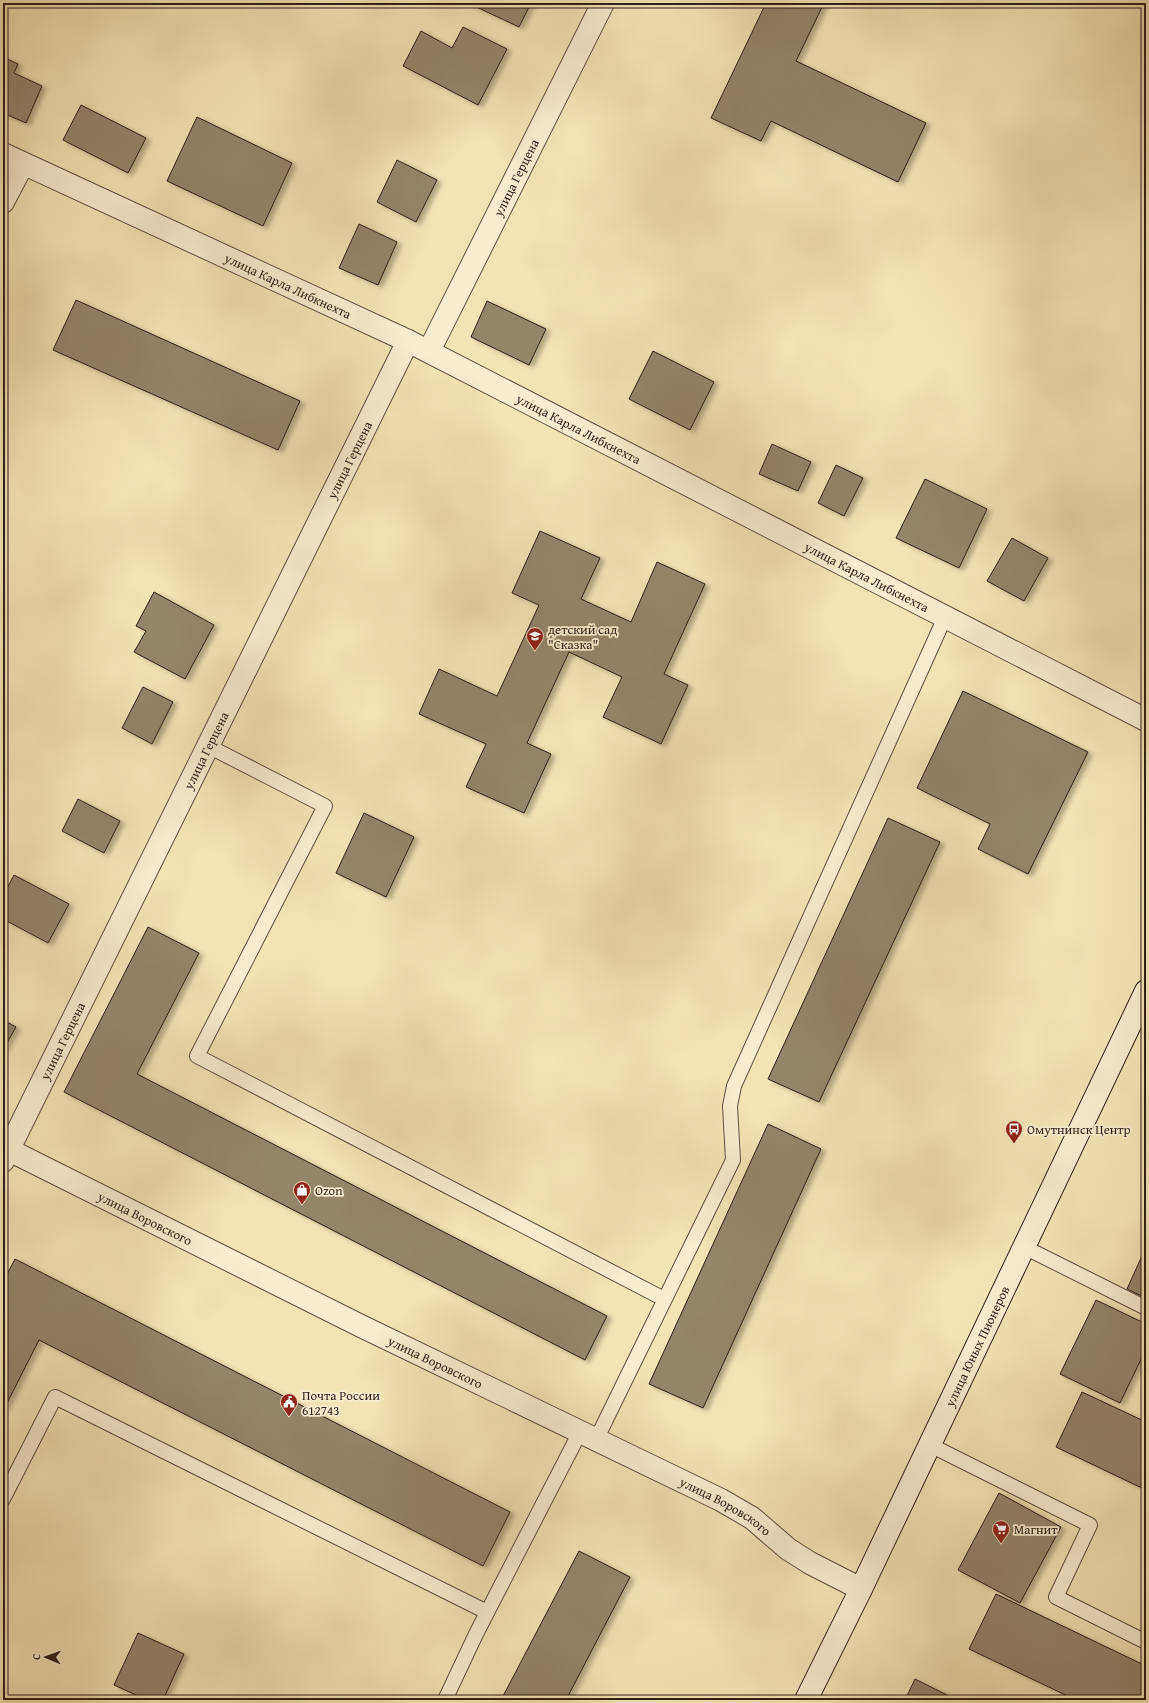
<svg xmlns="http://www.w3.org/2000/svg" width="1149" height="1703" font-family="'Gentium Book Plus',serif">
<defs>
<filter id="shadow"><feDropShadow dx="4.5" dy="2.5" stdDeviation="2" flood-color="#0004"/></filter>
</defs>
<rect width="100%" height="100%" fill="#f3e4b4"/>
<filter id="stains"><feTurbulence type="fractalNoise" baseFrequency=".005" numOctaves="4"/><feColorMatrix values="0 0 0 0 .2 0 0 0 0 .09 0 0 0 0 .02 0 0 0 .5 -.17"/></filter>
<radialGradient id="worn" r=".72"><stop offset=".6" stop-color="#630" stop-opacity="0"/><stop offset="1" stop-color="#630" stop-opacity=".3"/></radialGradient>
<g fill="#93856a" stroke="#2c1f19" filter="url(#shadow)">
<path d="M468,3H531L519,27Z"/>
<path d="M766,3H824L796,61L926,123L898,182L771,121L761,141L711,118Z"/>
<path d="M463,27L507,49L478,105L403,66L421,31L452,48Z"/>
<path d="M3,57L18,64L14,73L42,86L26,123L3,113Z"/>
<path d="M81,105L146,138L128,173L63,140Z"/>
<path d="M197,117L292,163L263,226L167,181Z"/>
<path d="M397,160L437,180L416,222L377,202Z"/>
<path d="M359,224L397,242L378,285L339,268Z"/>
<path d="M76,300L300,401L278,450L53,350Z"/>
<path d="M487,301L546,329L529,365L471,337Z"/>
<path d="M653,351L714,382L690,430L629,399Z"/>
<path d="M772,444L811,462L798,491L759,474Z"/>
<path d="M836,465L863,478L844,516L818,503Z"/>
<path d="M925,479L987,509L959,568L896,538Z"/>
<path d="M540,531L600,558L581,599L631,622L657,562L705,584L664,674L688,685L661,744L603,717L622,677L569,652L527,743L551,754L524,813L466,787L486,744L419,714L439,669L497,696L539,605L512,593Z"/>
<path d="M1012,538L1048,558L1024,601L987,581Z"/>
<path d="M154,592L214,625L185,679L134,652L146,631L136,626Z"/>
<path d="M143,687L173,702L152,744L122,728Z"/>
<path d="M963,691L1088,752L1028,874L978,849L990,824L917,788Z"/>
<path d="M78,799L120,821L104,853L62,831Z"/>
<path d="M364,813L414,837L386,897L336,873Z"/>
<path d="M888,818L940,842L819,1102L768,1079Z"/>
<path d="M14,875L69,904L48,943L3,919V896Z"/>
<path d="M148,927L199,953L137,1074L607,1316L585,1360L64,1092Z"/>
<path d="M3,1020L16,1027L3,1050Z"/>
<path d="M768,1124L821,1149L703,1408L649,1384Z"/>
<path d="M1146,1247V1298L1127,1289Z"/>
<path d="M15,1259L510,1512L483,1566L39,1340L3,1411V1282Z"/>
<path d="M1096,1300L1146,1324V1349L1120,1403L1060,1374Z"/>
<path d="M1082,1392L1146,1422V1490L1056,1447Z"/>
<path d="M999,1493L1061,1527L1020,1603L958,1570Z"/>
<path d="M579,1551L630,1577L566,1700H501Z"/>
<path d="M996,1594L1146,1666V1700H1076L969,1649Z"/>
<path d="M138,1633L184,1654L163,1700H147L114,1685Z"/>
<path d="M915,1679L957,1700H905Z"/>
</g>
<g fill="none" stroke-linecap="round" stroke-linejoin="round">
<g stroke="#5e5040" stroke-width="16">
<g id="service">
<path d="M208,746L325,806L197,1056L664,1299"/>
<path d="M1024,1247L1146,1308"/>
<path d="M596,1440L733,1160L730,1106L734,1086L945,617"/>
<path d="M930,1445L1090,1525L1056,1597L1146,1642"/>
<path d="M3,1499L55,1397L487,1612"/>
<path d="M445,1700L476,1634L580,1432"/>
</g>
</g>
<g stroke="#5e5040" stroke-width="24">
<g id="minor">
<path id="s1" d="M3,154L408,341L1146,720"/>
<path d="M3,202L23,164"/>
<path id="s2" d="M429,351L603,3"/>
<path id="s3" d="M3,1147L361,1326L721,1500L752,1518L788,1549L810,1563L861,1589"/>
<path id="s4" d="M3,1161L408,341"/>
</g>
</g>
<g stroke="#2c1f19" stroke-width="24">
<g id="secondary">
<path id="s5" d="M806,1700L861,1589L1146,991"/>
</g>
</g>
<use href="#service" stroke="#f7edce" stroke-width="14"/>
<use href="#minor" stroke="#f7edce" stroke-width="22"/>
<use href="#secondary" stroke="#f7edce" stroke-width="22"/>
</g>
<defs>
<g id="school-pin" transform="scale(0.9)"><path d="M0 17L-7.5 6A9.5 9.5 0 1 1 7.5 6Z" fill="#8f2418" stroke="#f7edce"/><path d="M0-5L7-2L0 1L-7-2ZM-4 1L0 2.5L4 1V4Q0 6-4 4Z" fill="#fff"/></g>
<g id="bus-pin" transform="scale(0.9)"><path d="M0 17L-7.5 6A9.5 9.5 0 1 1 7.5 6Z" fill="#8f2418" stroke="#f7edce"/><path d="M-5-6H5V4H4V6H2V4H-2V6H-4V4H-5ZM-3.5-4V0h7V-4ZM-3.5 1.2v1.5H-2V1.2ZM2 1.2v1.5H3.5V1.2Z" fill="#fff"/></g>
<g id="shop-pin" transform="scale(0.9)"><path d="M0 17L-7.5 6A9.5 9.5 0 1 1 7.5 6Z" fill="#8f2418" stroke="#f7edce"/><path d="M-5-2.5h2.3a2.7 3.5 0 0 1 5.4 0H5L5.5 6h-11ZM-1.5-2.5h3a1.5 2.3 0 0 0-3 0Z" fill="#fff"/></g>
<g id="civic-pin" transform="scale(0.9)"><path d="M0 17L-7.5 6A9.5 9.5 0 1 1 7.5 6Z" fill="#8f2418" stroke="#f7edce"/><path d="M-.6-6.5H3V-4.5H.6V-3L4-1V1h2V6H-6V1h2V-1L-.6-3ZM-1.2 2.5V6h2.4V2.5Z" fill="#fff"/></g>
<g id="supermarket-pin" transform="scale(0.9)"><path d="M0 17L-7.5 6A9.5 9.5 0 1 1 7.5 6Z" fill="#8f2418" stroke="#f7edce"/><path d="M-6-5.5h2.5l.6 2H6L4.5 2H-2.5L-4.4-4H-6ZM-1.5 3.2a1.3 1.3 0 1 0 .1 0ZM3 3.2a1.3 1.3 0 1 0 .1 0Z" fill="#fff"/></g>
</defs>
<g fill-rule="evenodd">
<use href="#school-pin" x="535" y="636"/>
<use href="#bus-pin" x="1014" y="1129"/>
<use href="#shop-pin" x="302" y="1190"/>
<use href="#civic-pin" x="289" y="1402"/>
<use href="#supermarket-pin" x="1001" y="1529"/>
</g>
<g text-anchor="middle" stroke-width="3.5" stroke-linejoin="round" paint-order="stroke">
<g font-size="13" fill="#2c1f19" stroke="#f7edce">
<text dy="5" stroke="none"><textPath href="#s2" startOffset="194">улица Герцена</textPath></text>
<text dy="5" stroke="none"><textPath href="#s1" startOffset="314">улица Карла Либкнехта</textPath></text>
<text dy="5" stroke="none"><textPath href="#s1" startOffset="638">улица Карла Либкнехта</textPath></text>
<text dy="5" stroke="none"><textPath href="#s4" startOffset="782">улица Герцена</textPath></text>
<text dy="5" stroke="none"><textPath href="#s1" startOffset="962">улица Карла Либкнехта</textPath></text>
<text dy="5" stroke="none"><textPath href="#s4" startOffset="458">улица Герцена</textPath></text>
<text dy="5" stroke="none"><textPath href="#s4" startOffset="134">улица Герцена</textPath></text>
<text dy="5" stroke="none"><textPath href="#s3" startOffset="159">улица Воровского</textPath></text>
<text dy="5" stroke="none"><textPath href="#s5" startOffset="393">улица Юных Пионеров</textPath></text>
<text dy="5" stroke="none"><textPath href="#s3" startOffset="483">улица Воровского</textPath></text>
<text dy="5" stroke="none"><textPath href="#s3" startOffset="807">улица Воровского</textPath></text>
</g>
<g font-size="13" fill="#2c1f19" stroke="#f7edce" text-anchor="start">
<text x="548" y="634">детский сад<tspan x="548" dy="15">"Сказка"</tspan></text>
<text x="1027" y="1134">Омутнинск Центр</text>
<text x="315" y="1195">Ozon</text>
<text x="302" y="1400">Почта России<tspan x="302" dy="15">612743</tspan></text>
<text x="1014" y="1534">Магнит</text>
</g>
</g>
<rect width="1149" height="1703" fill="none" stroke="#f3e4b4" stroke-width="16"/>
<rect x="4" y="4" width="1141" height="1695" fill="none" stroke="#2c1f19" stroke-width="2"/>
<rect x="8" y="8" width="1133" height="1687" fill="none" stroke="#2c1f19"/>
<g transform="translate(46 1657) rotate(272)" stroke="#f7edce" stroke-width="3" paint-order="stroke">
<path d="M0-3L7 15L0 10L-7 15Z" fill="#2c1f19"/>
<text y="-6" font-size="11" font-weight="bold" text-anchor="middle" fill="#2c1f19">С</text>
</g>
<rect width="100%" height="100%" filter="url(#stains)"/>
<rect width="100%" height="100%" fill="url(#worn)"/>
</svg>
